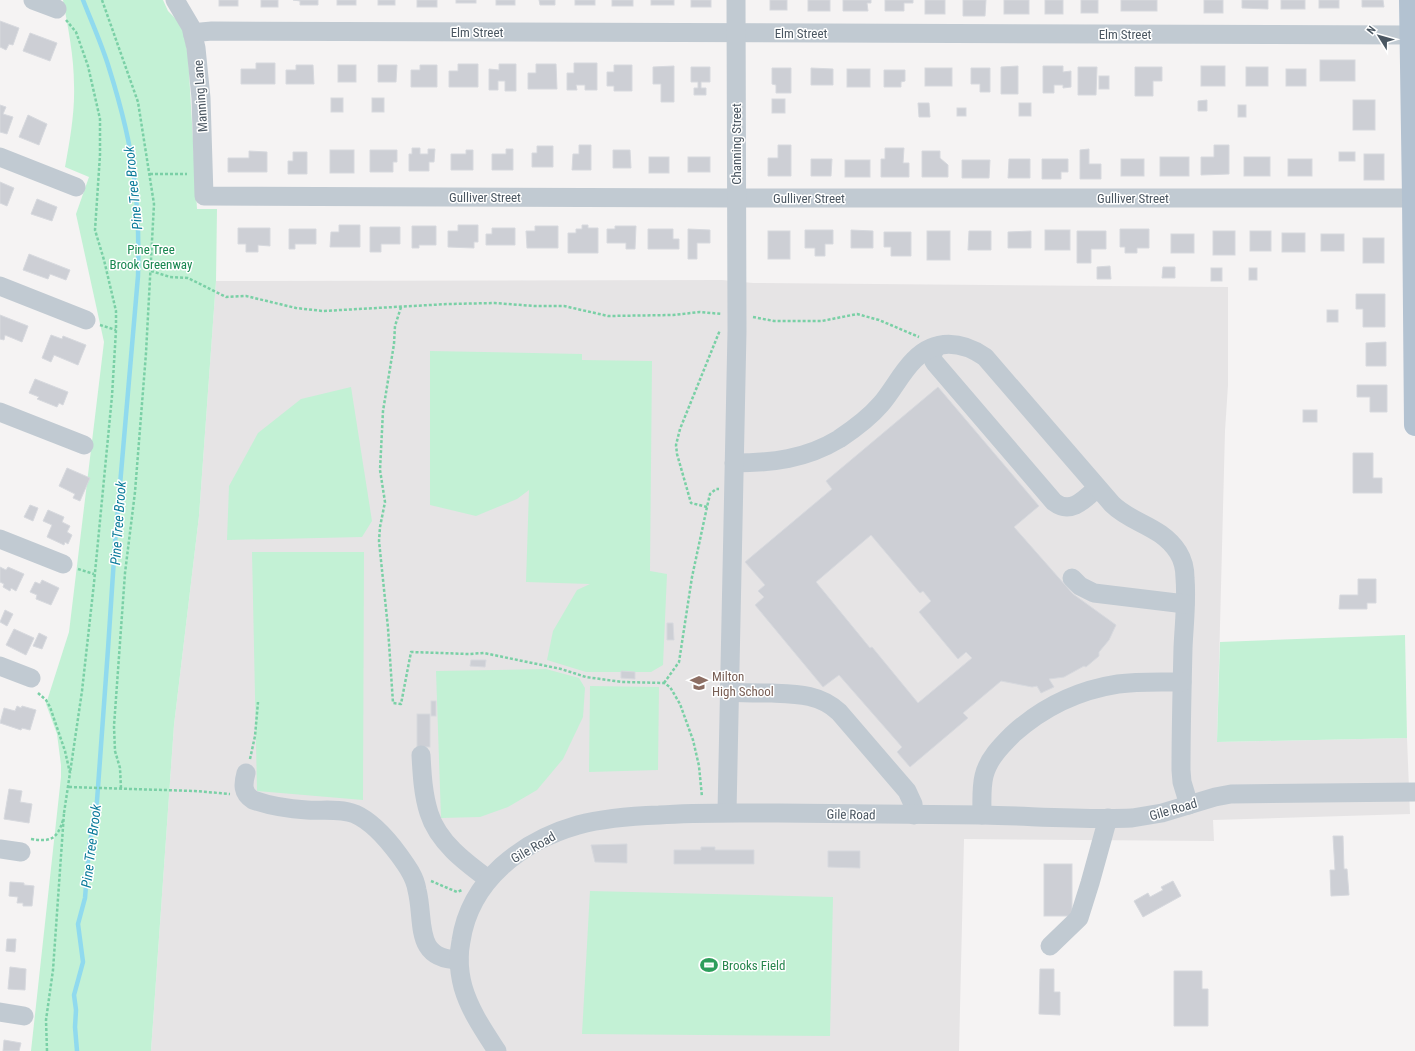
<svg xmlns="http://www.w3.org/2000/svg" width="1415" height="1051" font-family="'Roboto Condensed',sans-serif">
<rect width="100%" height="100%" fill="#f5f3f3"/>
<path fill="#e6e4e5" d="M722,280L753,283L1228,287V385L1225,431L1217,742L1407,738L1410,814L1213,820L1214,841L964,839L959,1051H151L174,725L199,516L216,281Z"/>
<g fill="#c3f1d5">
<path d="M63,0H163L168,11L177,20L183,30L188,55L197,209H217L216,281L199,516L174,725L151,1051H31L61,777V765L57,734L46,704L69,632L104,342L76,214L89,177L65,167C70,140 75,112 74,85C74,56 68,28 63,0Z"/>
<path d="M430,351L582,354V360L652,361L650,571L667,574L663,665L651,672H586L547,660L553,631L577,590L590,584L526,582L529,490L517,499L476,516L430,505Z"/>
<path d="M351,387L372,521L362,537L227,540L229,486L258,433L301,399Z"/>
<path d="M252,552H364L363,800L257,791Z"/>
<path d="M1405,635L1407,738L1217,742L1220,642Z"/>
<path d="M546,669L579,678L585,688L583,717L563,759L537,790L508,807L480,817L441,818L436,671Z"/>
<path d="M590,686L659,687L658,770L589,772Z"/>
<path d="M590,891L833,897L830,1036L582,1034Z"/>
</g>
<g fill="none" stroke-linecap="round" stroke-linejoin="round">
<path stroke="#90daee" stroke-width="4.5" d="M77,1051L75,1027L76,1010L74,995L83,962L78,924L85,898L89,848L97,801L108,649L115,543L138,276C139,243 138,209 134,176C130,140 120,103 109,68C102,45 92,23 83,0"/>
</g>
<g fill="#cdcfd5" stroke="#d7d9de" fill-rule="evenodd">
<rect x="219" y="0" width="19" height="6"/>
<rect x="261" y="0" width="17" height="7"/>
<path d="M293,0H318V5H300V1Z"/>
<rect x="337" y="0" width="19" height="5"/>
<rect x="378" y="0" width="17" height="5"/>
<rect x="417" y="0" width="20" height="7"/>
<rect x="456" y="0" width="20" height="3"/>
<rect x="496" y="0" width="19" height="5"/>
<path d="M539,0H555V5H540Z"/>
<rect x="575" y="0" width="20" height="5"/>
<rect x="612" y="0" width="21" height="6"/>
<rect x="651" y="0" width="23" height="5"/>
<rect x="691" y="0" width="20" height="7"/>
<rect x="770" y="0" width="17" height="10"/>
<rect x="808" y="0" width="22" height="11"/>
<path d="M843,0H871V3H867L868,11H843Z"/>
<path d="M885,0H913V3H904V11H885Z"/>
<rect x="925" y="0" width="20" height="14"/>
<path d="M963,0H986L985,16H963Z"/>
<rect x="1004" y="0" width="25" height="14"/>
<rect x="1045" y="0" width="18" height="14"/>
<rect x="1081" y="0" width="17" height="13"/>
<rect x="1121" y="0" width="36" height="11"/>
<rect x="1204" y="0" width="19" height="13"/>
<path d="M1242,0H1268V9L1242,8Z"/>
<rect x="1281" y="0" width="24" height="9"/>
<rect x="1319" y="0" width="20" height="8"/>
<path d="M1362,0H1383L1384,7H1362Z"/>
<path d="M0,21L19,28L13,45L9,44L6,50L0,47Z"/>
<path d="M30,33L57,43L50,61L23,51Z"/>
<rect x="1320" y="60" width="35" height="21"/>
<path d="M256,63H275V84H241V69H256Z"/>
<path d="M574,63H597V90H585V85H576L577,90H567V73H574Z"/>
<path d="M458,64H478V87H449V71H458Z"/>
<path d="M499,64H516V91H505V81H498V90H489V69L499,70Z"/>
<path d="M536,64H556L557,89H528V73H536Z"/>
<path d="M296,65H313L314,84H286V70H296Z"/>
<rect x="338" y="65" width="18" height="17"/>
<path d="M378,65H397L396,82H378Z"/>
<path d="M420,65H437V87H411V70H420Z"/>
<path d="M614,65H632V91H614V86H607V72H614Z"/>
<path d="M674,66V102H661V84H653V67Z"/>
<path d="M1018,66V94H1001V67Z"/>
<path d="M1043,66H1063V72L1071,71V87L1063,88V85H1054V93H1043Z"/>
<rect x="1201" y="66" width="24" height="20"/>
<path d="M691,67H710V82H701V88H706V95H694V88H698V82H691Z"/>
<path d="M1078,67H1097L1096,95H1078Z"/>
<path d="M1135,67H1162V81H1153V96H1135Z"/>
<rect x="1246" y="67" width="22" height="19"/>
<path d="M772,68H791V93H776V85L772,84Z"/>
<path d="M811,68L833,69V85H811Z"/>
<rect x="925" y="68" width="27" height="18"/>
<path d="M971,68H990V92H980V84H971Z"/>
<rect x="847" y="69" width="23" height="18"/>
<rect x="1286" y="69" width="20" height="17"/>
<path d="M884,70H905V81L901,82V87H884Z"/>
<rect x="1099" y="76" width="10" height="13"/>
<rect x="331" y="98" width="12" height="14"/>
<rect x="372" y="98" width="12" height="14"/>
<rect x="772" y="99" width="13" height="14"/>
<path d="M1207,100V111H1198V101Z"/>
<rect x="1353" y="100" width="22" height="30"/>
<path d="M918,103H929L930,117H919Z"/>
<rect x="1019" y="103" width="12" height="13"/>
<path d="M0,105L6,107L3,114L13,117L7,134L0,132Z"/>
<rect x="1238" y="105" width="8" height="12"/>
<rect x="957" y="108" width="9" height="8"/>
<path d="M28,115L47,124L39,145L19,137Z"/>
<path d="M579,145H591V170H572L573,154H579Z"/>
<path d="M778,145H791V176H768V158H778Z"/>
<path d="M1214,145H1229V174L1201,175V157H1214Z"/>
<path d="M537,146H553V167H532V153H537Z"/>
<path d="M412,148H420V154H428V149H435L434,162H429V171H409V154H412Z"/>
<path d="M885,148H904L903,163H909V177H881V159H885Z"/>
<path d="M506,149H513V170H492V154H506Z"/>
<path d="M1089,149V164H1101V179H1080V150Z"/>
<rect x="330" y="150" width="24" height="23"/>
<path d="M370,150H397V162H393V172H370Z"/>
<path d="M466,150H473V170H451V154H466Z"/>
<path d="M613,150H630L631,168H613Z"/>
<path d="M249,151L267,152V172H228V158H249Z"/>
<path d="M922,151H940V158L948,165V177H922Z"/>
<path d="M293,152H307V174H288V161H293Z"/>
<rect x="1339" y="152" width="16" height="9"/>
<rect x="1364" y="154" width="20" height="26"/>
<rect x="649" y="157" width="20" height="16"/>
<rect x="688" y="157" width="22" height="15"/>
<rect x="1160" y="157" width="29" height="19"/>
<rect x="1244" y="157" width="26" height="19"/>
<path d="M811,159H832L831,176H811Z"/>
<path d="M1009,159H1030V178H1008Z"/>
<path d="M1042,159H1068V172H1061V179H1042Z"/>
<rect x="1121" y="159" width="23" height="17"/>
<rect x="1288" y="159" width="24" height="17"/>
<rect x="845" y="160" width="25" height="17"/>
<path d="M962,160H990L989,178H962Z"/>
<path d="M0,182L14,188L7,206L0,203Z"/>
<path d="M37,199L57,207L52,221L31,214Z"/>
<path d="M339,225H360V247H330L331,232H339Z"/>
<path d="M458,225H478V242H474V248L448,247V231H458Z"/>
<path d="M582,225H588V228H598V253H568V233H576V229H582Z"/>
<path d="M412,226H436V245H419V248H412Z"/>
<path d="M535,226H558V248H527L526,231H535Z"/>
<path d="M615,226H636L635,249H626V243H607V229H615Z"/>
<path d="M370,227H400V244H381V252H370Z"/>
<path d="M238,228H270V246L258,245V252H246V244H238Z"/>
<path d="M492,228H515V245H486V234H492Z"/>
<path d="M289,229H316V244H295V249H289Z"/>
<path d="M648,229H673V239H679V249H648Z"/>
<path d="M688,229L710,230V243H697V259H688Z"/>
<path d="M1120,229H1149V248H1137V253H1125V247H1120Z"/>
<path d="M805,230H833V244H825V256H815V248H805Z"/>
<path d="M851,230L873,231V248H851Z"/>
<rect x="1045" y="230" width="25" height="20"/>
<rect x="768" y="231" width="22" height="28"/>
<rect x="927" y="231" width="23" height="29"/>
<path d="M969,231H991V250H968Z"/>
<path d="M1031,231V248H1008V232Z"/>
<path d="M1077,231H1106V249H1091V263H1077Z"/>
<rect x="1213" y="231" width="22" height="24"/>
<rect x="1250" y="231" width="21" height="20"/>
<path d="M884,232H911V256H891V247H884Z"/>
<rect x="1282" y="233" width="23" height="19"/>
<rect x="1171" y="234" width="23" height="19"/>
<rect x="1321" y="234" width="23" height="17"/>
<rect x="1363" y="238" width="21" height="25"/>
<path d="M29,254L70,270L66,280L50,274L48,279L23,270Z"/>
<path d="M1110,266L1111,279H1097V267Z"/>
<path d="M1163,267H1175V278H1162Z"/>
<rect x="1211" y="268" width="11" height="13"/>
<rect x="1249" y="268" width="8" height="12"/>
<path d="M1356,294H1385V327H1363V309H1356Z"/>
<rect x="1327" y="310" width="11" height="12"/>
<path d="M0,315L28,326L22,342L5,335L4,340L0,339Z"/>
<path d="M51,335L62,339L63,336L86,345L78,365L54,355L51,362L42,358Z"/>
<path d="M1386,342V366H1366V343Z"/>
<path d="M35,379L68,392L63,405L59,403L57,407L37,399L39,397L29,393Z"/>
<path d="M1357,385H1387V412H1370V397H1357Z"/>
<path d="M938,387L1039,506L1014,527L1073,594L1116,625L1109,640L1099,652V656L1086,667L1084,666L1064,677L1049,679L1054,687L1041,693L1037,686L1032,687L1001,681L963,713L968,718L910,767L897,752L902,747L839,675L823,687L755,605L764,597L758,591L765,585L745,562L832,489L826,481ZM871,535L920,593L923,591L931,601L919,612L958,659L966,652L972,658L918,703L872,647L870,648L816,582Z"/>
<rect x="1303" y="410" width="14" height="12"/>
<path d="M1353,453H1373V478H1382V493H1353Z"/>
<path d="M67,468L90,478L80,501L73,498L75,494L59,486Z"/>
<path d="M30,505L38,508L33,521L24,517Z"/>
<path d="M48,510L64,517L62,522L70,526L67,532L72,535L68,544L65,542L64,545L47,537L52,525L43,521Z"/>
<path d="M0,567L6,570L8,567L24,574L16,591L11,588L10,591L3,587L4,584L0,582Z"/>
<path d="M1358,579H1376V603H1367V609H1339L1340,595H1358Z"/>
<path d="M42,580L59,588L51,605L36,599L37,595L30,592L35,582L40,584Z"/>
<path d="M5,610L13,614L7,626L0,622Z"/>
<path d="M667,623H673L674,640H667Z"/>
<path d="M14,629L34,638L26,655L6,645Z"/>
<path d="M39,633L47,637L42,649L33,646Z"/>
<path d="M471,660H486L485,667L470,666Z"/>
<path d="M621,671L635,672V679L621,678Z"/>
<rect x="431" y="701" width="5" height="15"/>
<path d="M17,706L21,708L22,706L36,710L30,730L22,728L21,730L0,723L4,708L15,711Z"/>
<rect x="417" y="714" width="13" height="33"/>
<path d="M9,789L22,791L20,802L32,804L29,823L4,819Z"/>
<path d="M1333,836H1343L1344,869H1347L1349,895L1331,896L1330,870H1335Z"/>
<path d="M627,844V863L595,862L591,845Z"/>
<path d="M701,847H715V850H754V864H674V850H701Z"/>
<path d="M828,851H860V868L828,867Z"/>
<rect x="1044" y="864" width="28" height="52"/>
<path d="M1173,881L1181,896L1143,917L1134,901L1148,893L1150,897L1163,890L1161,887Z"/>
<path d="M10,882L24,883V885L34,886L32,906H23V903H17L18,897L9,896Z"/>
<path d="M7,939H16L15,952L6,951Z"/>
<path d="M10,967L26,969L25,990L8,989Z"/>
<path d="M1040,969H1054V992H1060V1015L1039,1014Z"/>
<path d="M1174,971H1202V989H1208V1026H1174Z"/>
<path d="M4,1040L21,1043L19,1051H3Z"/>
</g>
<g fill="none" stroke-linecap="round" stroke-linejoin="round">
<g stroke="#7ad0a6" stroke-width="2.5" stroke-dasharray="3 2" stroke-linecap="butt">
<path d="M102,0L138,102L154,204L146,353L135,492L125,573L114,726L115,751L120,768L121,789"/>
<path d="M66,20L76,32L88,66L100,119V155L95,230L104,260L116,311V330L112,396L94,583L82,691L70,773"/>
<path d="M150,174H187"/>
<path d="M151,271L170,277L188,278L226,297L246,296L296,308L323,311L448,304L495,303L534,306H564L608,316L673,315L700,312L722,314"/>
<path d="M401,307L395,326L394,344L383,411L380,470L385,502L380,527L379,541L388,628L393,703L401,704L411,652L469,654L484,653L561,669L586,677L622,682L664,683L670,687L680,704L693,740L699,766L702,797"/>
<path d="M753,317L774,321H822L857,314L879,320L919,337"/>
<path d="M100,325L116,330"/>
<path d="M707,507L691,503L677,454L676,445L680,429L720,330"/>
<path d="M78,569L94,574"/>
<path d="M664,683L679,662L692,577L707,507L710,494L716,489H719"/>
<path d="M38,693L46,700L50,707L65,751L70,773L64,813"/>
<path d="M250,759L255,736L258,702"/>
<path d="M69,787L195,791L230,794"/>
<path d="M31,839C50,842 57,840 63,820"/>
<path d="M431,881L457,892L462,890"/>
<path d="M47,1051L46,1020L53,970L64,813"/>
</g>
<g stroke="#c1cad2" stroke-width="19">
<path d="M33,0L57,9"/>
<path d="M175,0L191,27L196,48L201,98L204,196L736,198H1413"/>
<path d="M193,35L201,32L212,31L1410,35"/>
<path d="M0,157L76,187"/>
<path d="M0,286L86,320"/>
<path d="M938,346C933,351 930,356 935,363L1054,502C1071,515 1085,499 1097,488"/>
<path d="M0,412L84,445"/>
<path d="M734,463C772,463 806,459 839,439C854,429 869,418 881,404C893,390 901,373 914,360C935,338 962,341 985,357L1112,504C1132,524 1160,525 1178,552C1183,560 1185,568 1185,578C1187,601 1184,625 1183,648C1182,689 1181,730 1181,770L1182,782L1189,805"/>
<path d="M0,539L63,564"/>
<path d="M1072,578L1080,586L1094,593L1185,604"/>
<path d="M0,666L31,678"/>
<path d="M729,692C743,693 758,693 772,693C797,694 820,694 839,712L907,791L913,804L914,815"/>
<path d="M421,755C422,774 423,794 429,813C438,842 465,862 488,879"/>
<path d="M246,773C243,784 242,793 253,800C270,806 289,809 307,810C322,811 340,808 355,814C373,822 388,840 399,855C407,866 415,877 417,890C425,922 413,959 459,960"/>
<path d="M727,812L737,331L736,0"/>
<path d="M982,815C982,802 981,788 984,776C988,759 1001,746 1013,734C1043,707 1079,690 1118,684C1139,681 1161,682 1182,682"/>
<path d="M0,849L21,852"/>
<path d="M1050,946L1079,918L1090,883L1108,818"/>
<path d="M0,1012L24,1016"/>
<path d="M497,1051C484,1031 470,1011 463,987C459,972 458,956 461,941C470,880 522,841 578,825C604,818 632,816 659,815C698,812 738,813 778,813C846,814 915,814 983,815C1032,816 1083,820 1132,818L1162,813L1215,797L1231,794L1415,792"/>
</g>
<path stroke="#b3c2d1" stroke-width="22" d="M1410,0L1413,198L1415,425"/>
</g>
<defs>
<g id="school-bare" transform="scale(1.38)"><path d="M0-5L7-2L0 1L-7-2ZM-4 1L0 2.5L4 1V4Q0 6-4 4Z" fill="#8d6e63" stroke="#fff" stroke-width="2.5" paint-order="stroke"/></g>
<g id="stadium-bare" transform="scale(1.38)"><path d="M0-5a6.5 5 0 1 0 0 10a6.5 5 0 1 0 0-10ZM-3.5-1.8h7v3.6h-7Z" fill="#2e9e5b" stroke="#fff" stroke-width="2.5" paint-order="stroke"/></g>
</defs>
<g fill-rule="evenodd">
<use href="#school-bare" x="699" y="683"/>
<use href="#stadium-bare" x="709" y="965"/>
</g>
<g text-anchor="middle" stroke-width="3" stroke-linejoin="round" paint-order="stroke">
<g font-size="13" fill="#4a5661" stroke="#fff">
<text x="477" y="37">Elm Street</text>
<text x="801" y="38">Elm Street</text>
<text x="1125" y="39">Elm Street</text>
<text transform="translate(200 96) rotate(-94)" y="5">Manning Lane</text>
<text transform="translate(736 144) rotate(-90)" y="5">Channing Street</text>
<text x="485" y="202">Gulliver Street</text>
<text x="809" y="203">Gulliver Street</text>
<text x="1133" y="203">Gulliver Street</text>
<text transform="translate(1173 809) rotate(-16)" y="5">Gile Road</text>
<text transform="translate(851 814) rotate(1)" y="5">Gile Road</text>
<text transform="translate(533 847) rotate(-30)" y="5">Gile Road</text>
</g>
<g font-size="13" fill="#17864f" stroke="#fff">
<text x="151" y="254">Pine Tree<tspan x="151" dy="15">Brook Greenway</tspan></text>
</g>
<g font-size="13" fill="#785e54" stroke="#fff" text-anchor="start">
<text x="712" y="681">Milton<tspan x="712" dy="15">High School</tspan></text>
</g>
<g font-size="13" fill="#27864d" stroke="#fff" text-anchor="start">
<text x="722" y="970">Brooks Field</text>
</g>
<g font-size="14" font-style="italic" fill="#0c7c9b" stroke="#fff">
<text transform="translate(133 188) rotate(-96)" y="5">Pine Tree Brook</text>
<text transform="translate(118 523) rotate(-86)" y="5">Pine Tree Brook</text>
<text transform="translate(91 846) rotate(-83)" y="5">Pine Tree Brook</text>
</g>
</g>
<g transform="translate(1379 36) rotate(307)" stroke="#ffffff" stroke-width="3" paint-order="stroke">
<path d="M0-3L7 15L0 10L-7 15Z" fill="#4a5661"/>
<text y="-6" font-size="11" font-weight="bold" text-anchor="middle" fill="#4a5661">N</text>
</g>
</svg>
